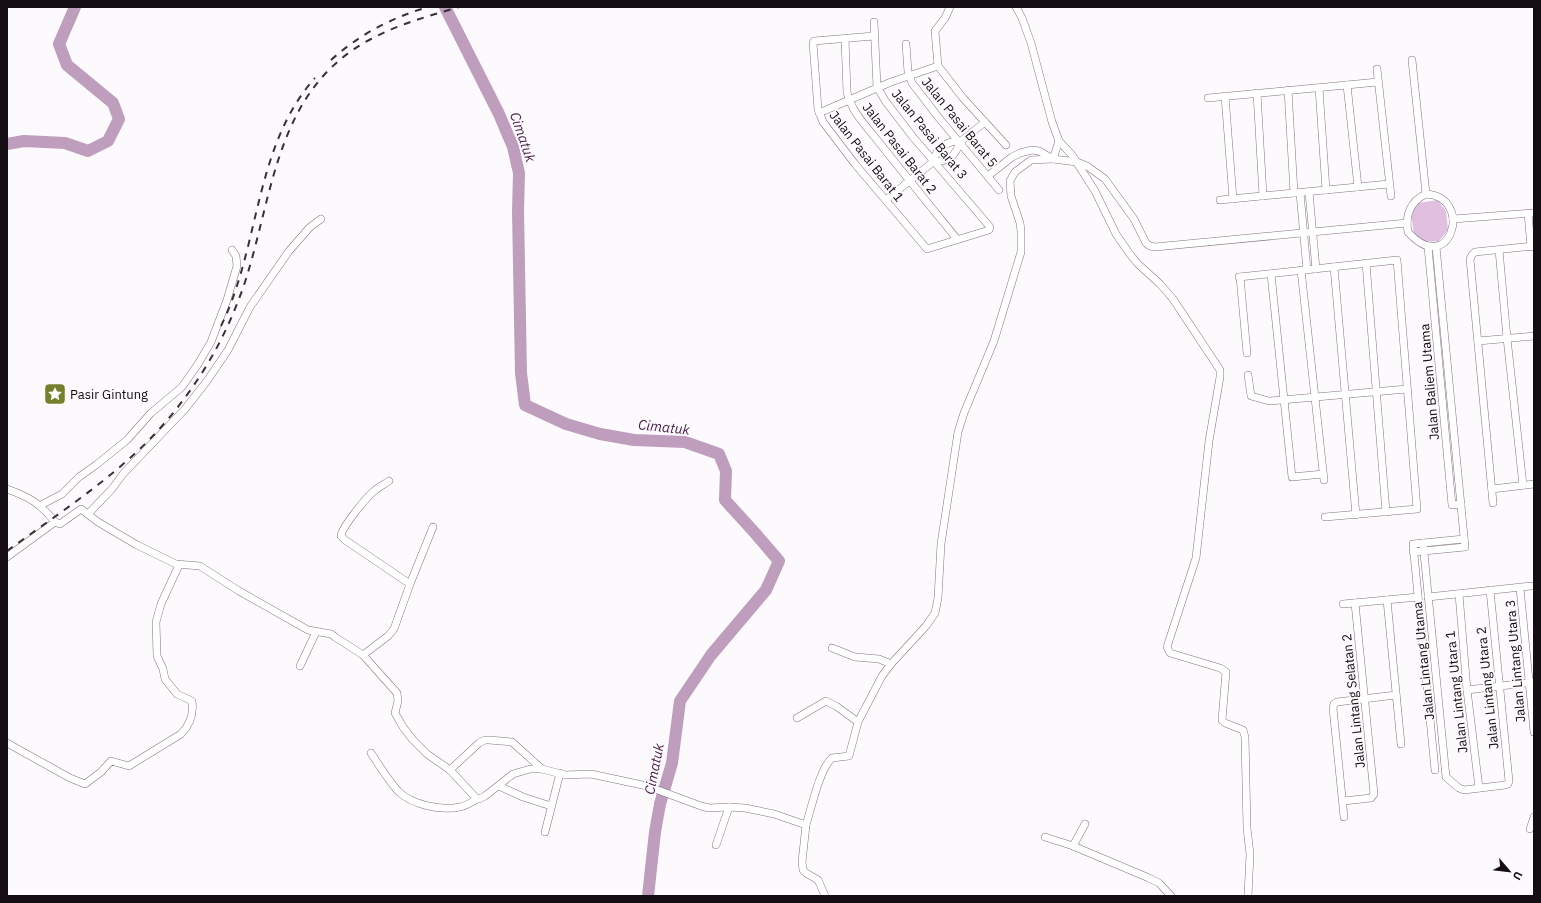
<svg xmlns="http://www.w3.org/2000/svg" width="1541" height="903" font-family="'IBM Plex Sans',sans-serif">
<rect width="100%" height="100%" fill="#fdfafd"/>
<path fill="#e0bfe0" d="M1437,200L1446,211L1448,230L1439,241L1424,242L1414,235L1411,213L1419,203Z"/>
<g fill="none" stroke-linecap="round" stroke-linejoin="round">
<g stroke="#be9dbd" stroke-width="12">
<path d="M445,7L499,114L513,147L519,173L518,211L521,373L525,405L566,424L600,434L634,440L685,442L719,454L726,471L725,500L755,533L779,561L766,590L711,655L680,701L672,763L660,804L655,832L648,896"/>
<path d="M7,144L24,141L65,143L88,151L108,141L119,119L113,103L67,65L59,44L75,7"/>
</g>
<g stroke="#837282" stroke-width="8">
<g id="street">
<path d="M950,7L945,18L935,31L938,66L963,98L1006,145"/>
<path d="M1016,7L1022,18L1031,43L1052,122L1059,141L1072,155L1095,191L1116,234L1129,253L1138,264L1160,284L1173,299L1220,370V377L1209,441L1196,558L1167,647L1170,653L1220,668L1226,672L1222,720L1225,723L1243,730L1245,737L1247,828L1250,854L1248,896"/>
<path d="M874,36L814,41L813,43L818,109L823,122L855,164L927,249L989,230L990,227L913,137L886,102L877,87L874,22"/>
<path d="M845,39L847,92C851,111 866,126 878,141C904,174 931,207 957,239"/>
<path d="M906,44L908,72L912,83L939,118L999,190"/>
<path d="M1412,60L1426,194"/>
<path d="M1377,69L1391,196"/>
<path d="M1347,85L1358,187"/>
<path d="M1319,88L1326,190"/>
<path d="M1288,90L1294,193"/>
<path d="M1257,93L1263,196"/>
<path d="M1225,96L1233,199"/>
<path d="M1208,98L1378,82"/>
<path d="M819,113L891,82L938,66"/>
<path d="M934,161C950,162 955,156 960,142"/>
<path d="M988,176L1012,157L1020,153L1032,150L1039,151L1053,159L1077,162L1087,166L1105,179L1134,219L1146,243L1150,246L1155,247L1407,223"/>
<path d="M1309,192L1316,269"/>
<path d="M1300,193L1307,270"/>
<path d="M1426,194C1475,197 1450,279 1408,232C1405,216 1410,201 1426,194Z"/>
<path d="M886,200L934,161C935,149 949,139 960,142L985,122"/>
<path d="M1220,200L1389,184"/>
<path d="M1528,213L1531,247"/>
<path d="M1453,219L1534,213"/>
<path d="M1428,247L1452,505L1461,504"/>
<path d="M1499,250L1507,338L1523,485"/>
<path d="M1366,263L1386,512"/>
<path d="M1334,267L1356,515"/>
<path d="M1301,270L1324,480"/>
<path d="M1271,274L1292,477L1323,474"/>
<path d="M1239,277L1397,260L1417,509L1325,517"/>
<path d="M1240,277L1247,353"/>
<path d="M1478,341L1534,336"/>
<path d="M1248,375L1251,396L1269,401L1407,389"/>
<path d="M389,481C383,485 377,488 373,492C365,499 342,527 341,536L345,540L410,584"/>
<path d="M7,489C29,497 40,503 55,522"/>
<path d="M1492,489L1534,484"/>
<path d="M1493,503L1470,259L1472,255L1475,252L1534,246"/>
<path d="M41,505L62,494L79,477L96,465L127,440L151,413L182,387L198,364L211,342L227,300L237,266L236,256L232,250"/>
<path d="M88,514L112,489L123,474L185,409L207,381L228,350L250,307L289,251L310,227L321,219"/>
<path d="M1423,543L1446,777L1459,788L1464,790L1505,785L1508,784L1509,781L1490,590"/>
<path d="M1413,552L1465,547L1436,247"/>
<path d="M7,557L55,522L60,524L81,509L98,522L137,545L176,564L200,566L239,591L308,630L331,634L335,637L363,655L397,693L398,701L395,713L403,727L413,740L427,754L450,770L477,799H479L485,796L513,774L530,769H542L565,775L591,774L647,786L701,806L709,808L729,807L745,808L774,814L806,825L802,862L803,870L806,873L818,880L825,896"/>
<path d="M1520,588L1534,732"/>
<path d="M1459,594L1467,690L1479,788"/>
<path d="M1428,597L1531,586"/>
<path d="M1387,600L1401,744"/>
<path d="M1343,604L1418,597"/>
<path d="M832,648L855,657L879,659L891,664"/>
<path d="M363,655L388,636L394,629L410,584L433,527"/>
<path d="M300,666L316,632"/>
<path d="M1467,690L1534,682"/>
<path d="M797,718L826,701L836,706L858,722"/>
<path d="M7,743L70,778L85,784L101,772L111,761L129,766L181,734C190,725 194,715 192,701L177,694L165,679L163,669L157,656L156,622L161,604L179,565"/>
<path d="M371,753C379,765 388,780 398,791C412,805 441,811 460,807C466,806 472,802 477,799"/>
<path d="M450,770L479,743L485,740H489L512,742L542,769"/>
<path d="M1435,770L1413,544L1464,539"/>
<path d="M499,786L523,797L551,806"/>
<path d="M1343,801L1371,798L1374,794L1355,603"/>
<path d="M1344,817L1333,708L1334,704L1337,702L1396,695"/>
<path d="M806,825C811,809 820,768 832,758L849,756L858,722L882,676L891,664L926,626L935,613L938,598L941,544L958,432L964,413L994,341L1021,252V231L1020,223L1011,196L1010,181L1015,172L1031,160L1053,159L1059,141"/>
<path d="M1530,829L1534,817"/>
<path d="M545,832L560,773"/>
<path d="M1045,837L1073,846L1149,878L1159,883L1171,896"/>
<path d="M716,845L729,807"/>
<path d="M1073,846L1085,824"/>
</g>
</g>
<use href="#street" stroke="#fff" stroke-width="7"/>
<g stroke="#383137" stroke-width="2" stroke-dasharray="7 7" stroke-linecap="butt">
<path d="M331,60C360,34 391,18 428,7"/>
<path d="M221,326C260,247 254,146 315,78"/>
<path d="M7,551C55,516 106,483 148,441C173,416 198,382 215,351C227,329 237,306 245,282C274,192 276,89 371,39C399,24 429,16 459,7"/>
</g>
</g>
<defs>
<g id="sight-square" transform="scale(1.15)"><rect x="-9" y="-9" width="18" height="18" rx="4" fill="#74802d" stroke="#fdfafd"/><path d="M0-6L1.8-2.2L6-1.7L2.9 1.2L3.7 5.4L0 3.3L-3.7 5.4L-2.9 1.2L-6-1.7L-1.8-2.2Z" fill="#fff"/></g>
</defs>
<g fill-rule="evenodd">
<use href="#sight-square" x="55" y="394"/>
</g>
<g text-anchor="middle" stroke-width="3.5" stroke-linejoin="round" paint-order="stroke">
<g font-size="13" fill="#140d13" stroke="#fdfafd">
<text transform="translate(960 122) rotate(51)" y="5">Jalan Pasai Barat 5</text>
<text transform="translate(930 134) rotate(51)" y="5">Jalan Pasai Barat 3</text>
<text transform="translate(900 148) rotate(52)" y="5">Jalan Pasai Barat 2</text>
<text transform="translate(867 156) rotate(52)" y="5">Jalan Pasai Barat 1</text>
<text transform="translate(1429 382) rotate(-95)" y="5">Jalan Baliem Utama</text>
<text transform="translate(1423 661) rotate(-96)" y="5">Jalan Lintang Utama</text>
<text transform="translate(1515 661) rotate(-95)" y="5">Jalan Lintang Utara 3</text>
<text transform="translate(1487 688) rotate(-96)" y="5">Jalan Lintang Utara 2</text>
<text transform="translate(1456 692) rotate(-96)" y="5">Jalan Lintang Utara 1</text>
<text transform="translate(1353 701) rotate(-96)" y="5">Jalan Lintang Selatan 2</text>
</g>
<g font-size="13" fill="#140d13" stroke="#fdfafd" text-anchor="start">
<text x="70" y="399">Pasir Gintung</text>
</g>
<g font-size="14" font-style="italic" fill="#4c224d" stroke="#fdfafd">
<text transform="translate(523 137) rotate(71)" y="5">Cimatuk</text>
<text transform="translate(664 427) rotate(6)" y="5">Cimatuk</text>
<text transform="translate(654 769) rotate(-79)" y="5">Cimatuk</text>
</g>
</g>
<rect width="1541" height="903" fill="none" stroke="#140d13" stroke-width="16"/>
<g transform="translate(1509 871) rotate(118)" stroke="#fdfafd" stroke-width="3" paint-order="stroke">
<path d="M0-3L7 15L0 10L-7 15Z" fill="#140d13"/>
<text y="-6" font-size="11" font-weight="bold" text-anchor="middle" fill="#140d13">U</text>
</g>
</svg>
